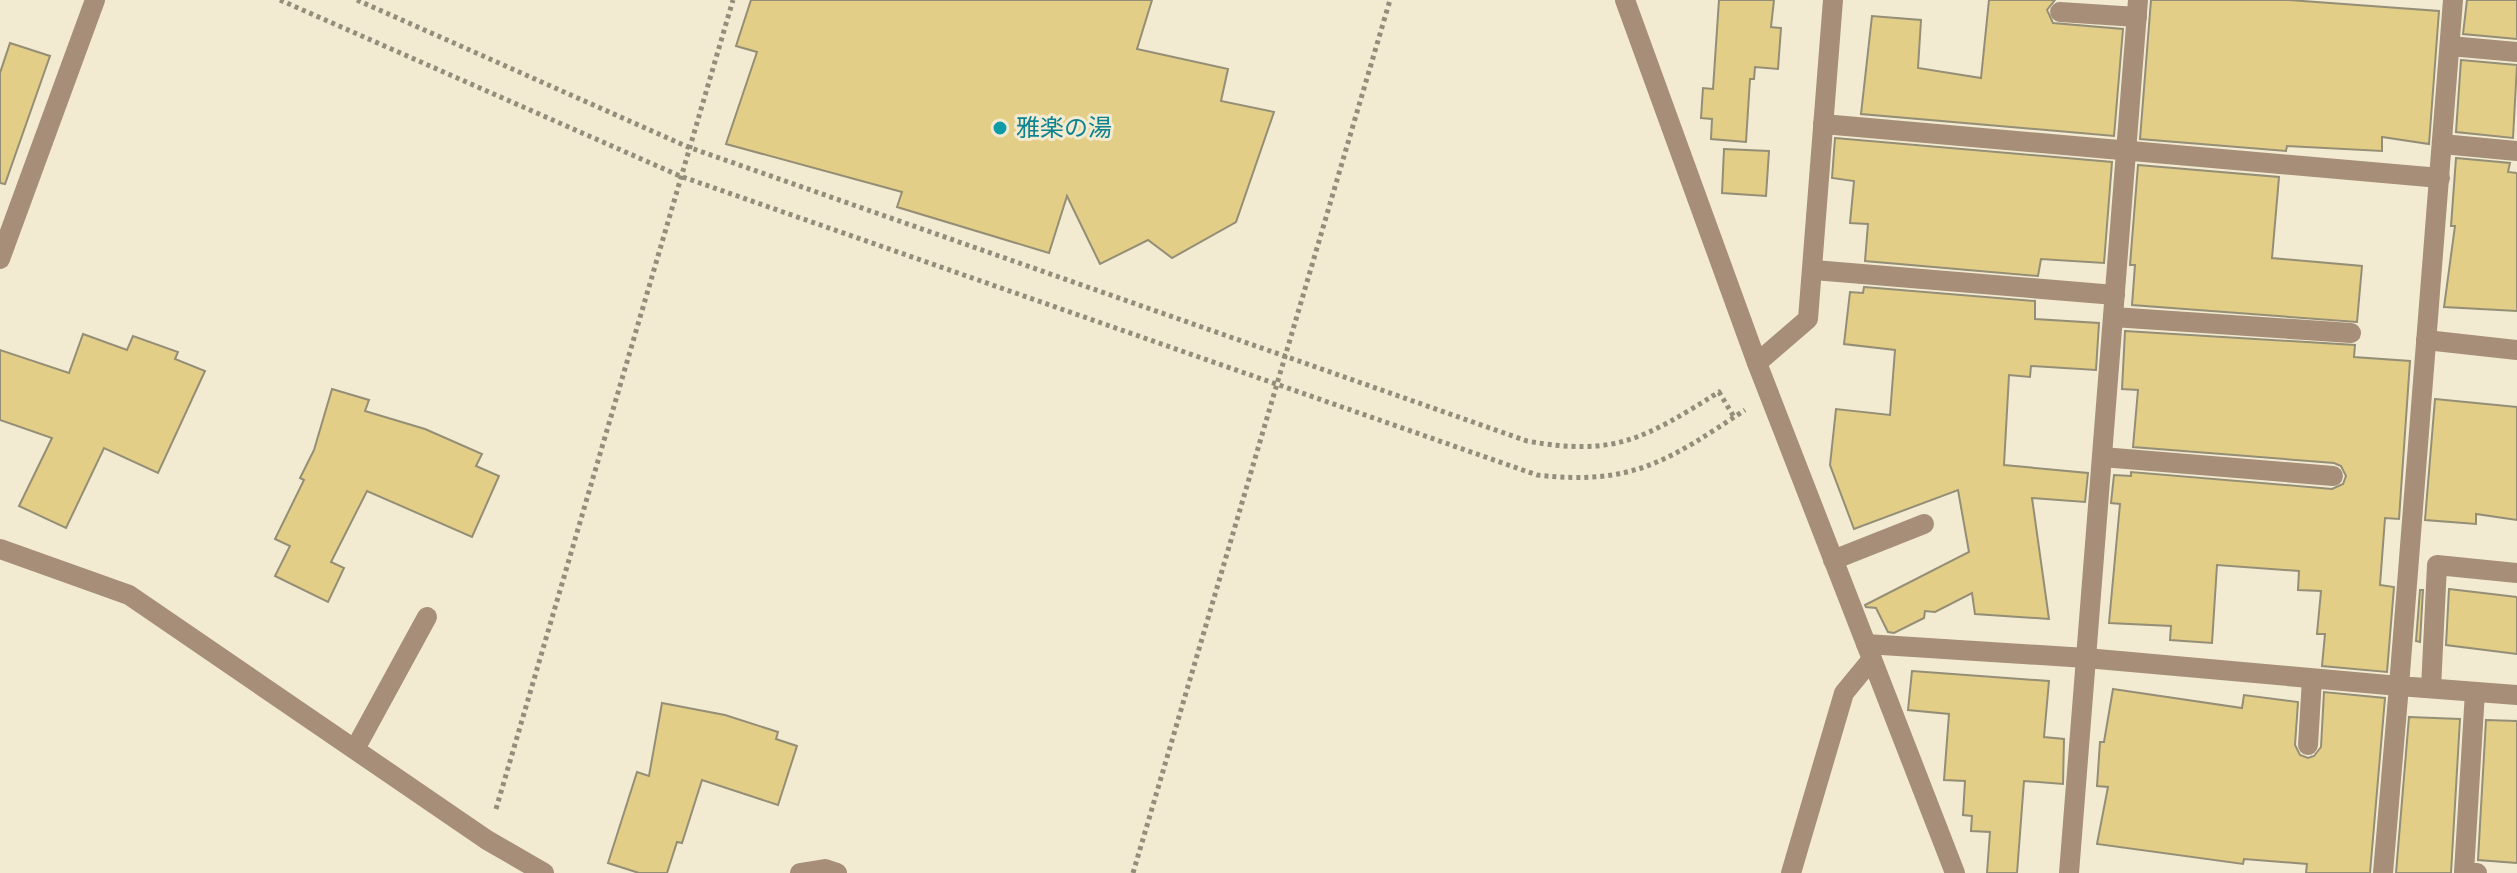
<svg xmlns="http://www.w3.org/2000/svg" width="2517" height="873" font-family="'Fira Sans Condensed','Noto Sans JP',sans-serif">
<rect width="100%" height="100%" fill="#f2ebd1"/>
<g fill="#e2ce87" stroke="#958e76" stroke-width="2">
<path d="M751,0H1152L1137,49L1228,69L1221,101L1274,112L1236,222L1172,258L1148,240L1100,264L1067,196L1049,253L897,207L902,192L726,144L757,52L736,46Z"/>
<path d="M1719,0H1774L1771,27L1781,28L1778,69L1755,67L1754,79H1750L1746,142L1711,139L1712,119L1701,118L1703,88L1713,89Z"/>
<path d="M1989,0H2055L2047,10L2053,23L2123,29L2114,136L1861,114L1872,16L1921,20L1918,68L1981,78Z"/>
<path d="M2151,0H2289L2439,11L2429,144L2382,137V151L2287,146L2286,151L2140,139Z"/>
<path d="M2467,0H2517V39L2463,34Z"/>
<path d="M10,43L50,56L5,184L0,183V73Z"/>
<path d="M2461,60L2517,65L2513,138L2456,132Z"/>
<path d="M1835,138L2112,162L2104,263L2041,259L2038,276L1865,261L1868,224L1850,223L1854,181L1832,178Z"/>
<path d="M1724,149L1769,151L1766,196L1722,193Z"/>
<path d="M2456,158L2510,163L2508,172L2517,173V311L2444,307L2455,226H2451Z"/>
<path d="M2138,165L2279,177L2272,258L2362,266L2357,322L2132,305L2135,265H2130Z"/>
<path d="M1864,287L2035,301V319L2099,323L2096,370L2031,366L2030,377L2009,375L2004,465L2088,473L2085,502L2032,498L2049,619L1975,614L1972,593L1935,612L1925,611L1924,618L1894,633L1888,632L1876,608L1866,607L1865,605L1969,552L1958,490L1854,529L1830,465L1836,409L1890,415L1895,350L1844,344L1850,292L1863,293Z"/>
<path d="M2125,331L2355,345L2354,357L2410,361L2399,519L2385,518L2380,585L2394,587L2387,672L2322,666L2325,634H2317L2321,591L2298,590L2299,571L2217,565L2212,643L2170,640L2171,626L2109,623L2120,504L2111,503L2114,475L2131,476V472L2332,489L2343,484L2346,476L2341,466L2334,463L2133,447L2138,390L2122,389Z"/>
<path d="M83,334L127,350L133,336L178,352L175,359L205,371L158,473L104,448L66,528L19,506L52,438L0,420V350L69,373Z"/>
<path d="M332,389L369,400L365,411L425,429L482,454L476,466L499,476L472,537L367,491L331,562L344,568L328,602L275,576L290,546L275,539L304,480L300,478L314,450Z"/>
<path d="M2435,399L2517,407V520L2476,514V524L2425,520Z"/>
<path d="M2449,589L2517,597V654L2446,645Z"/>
<path d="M2420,590H2423L2420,642L2416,641Z"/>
<path d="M1912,671L2049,681L2044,737L2064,739L2063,784L2024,781L2017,873H1987L1990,832L1971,831L1972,816L1963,815L1965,781L1944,780L1949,714L1908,710Z"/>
<path d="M2113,689L2242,708L2244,695L2298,702L2295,745L2300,755L2308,758L2314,756L2321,747L2324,692L2385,698L2370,873H2306L2307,864L2244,859L2243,864L2097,844L2108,787L2097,786L2100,742H2104Z"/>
<path d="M662,703L725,715L778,732L776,739L797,746L778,805L702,780L682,843L677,842L667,873H639L608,863L637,772L649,776Z"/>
<path d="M2409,717L2460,719L2451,873H2396Z"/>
<path d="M2486,720L2517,721V863L2478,860Z"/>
</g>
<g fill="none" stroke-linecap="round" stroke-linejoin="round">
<g stroke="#938d7b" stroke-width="5" stroke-dasharray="4 4" stroke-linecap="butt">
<path d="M280,0L680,176L1537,475C1633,486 1669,460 1745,410"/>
<path d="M357,0L688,147L1527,441C1616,457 1645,438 1719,392L1734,417"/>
<path d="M496,809L733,0"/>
<path d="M1133,873L1390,0"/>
</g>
<g stroke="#a68e79" stroke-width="20">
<path d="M1625,0L1757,363L1955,873"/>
<path d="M2453,0L2399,686L2517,695"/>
<path d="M2060,12L2137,17"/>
<path d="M2450,46L2517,52"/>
<path d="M1823,124L2440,178"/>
<path d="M2442,144L2517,151"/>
<path d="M0,259L95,0"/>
<path d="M1814,270L2115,295"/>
<path d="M2113,317L2351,333"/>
<path d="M2426,340L2517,350"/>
<path d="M1757,363L1808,319L1833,0"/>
<path d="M2102,457L2333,476"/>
<path d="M0,549L129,595L487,840L544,873"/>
<path d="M1833,560L1924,524"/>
<path d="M1866,644L2086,658L2399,686L2383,873"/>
<path d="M2431,688L2437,565L2517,573"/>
<path d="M2475,692L2464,872L2477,873"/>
<path d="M2308,745L2312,679"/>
<path d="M355,749L427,617"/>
<path d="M800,873L825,869L837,873"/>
<path d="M1791,873L1844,693L1872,659"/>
<path d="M2069,873L2138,0"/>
</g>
</g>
<circle fill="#0f9aa8" stroke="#f2ebd1" stroke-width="3" cx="1000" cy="128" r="8"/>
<g text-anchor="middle" stroke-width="6" stroke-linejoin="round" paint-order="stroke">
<g font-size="24" fill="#0d838f" stroke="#f2ebd1" text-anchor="start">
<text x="1016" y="136">雅楽の湯</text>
</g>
</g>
</svg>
